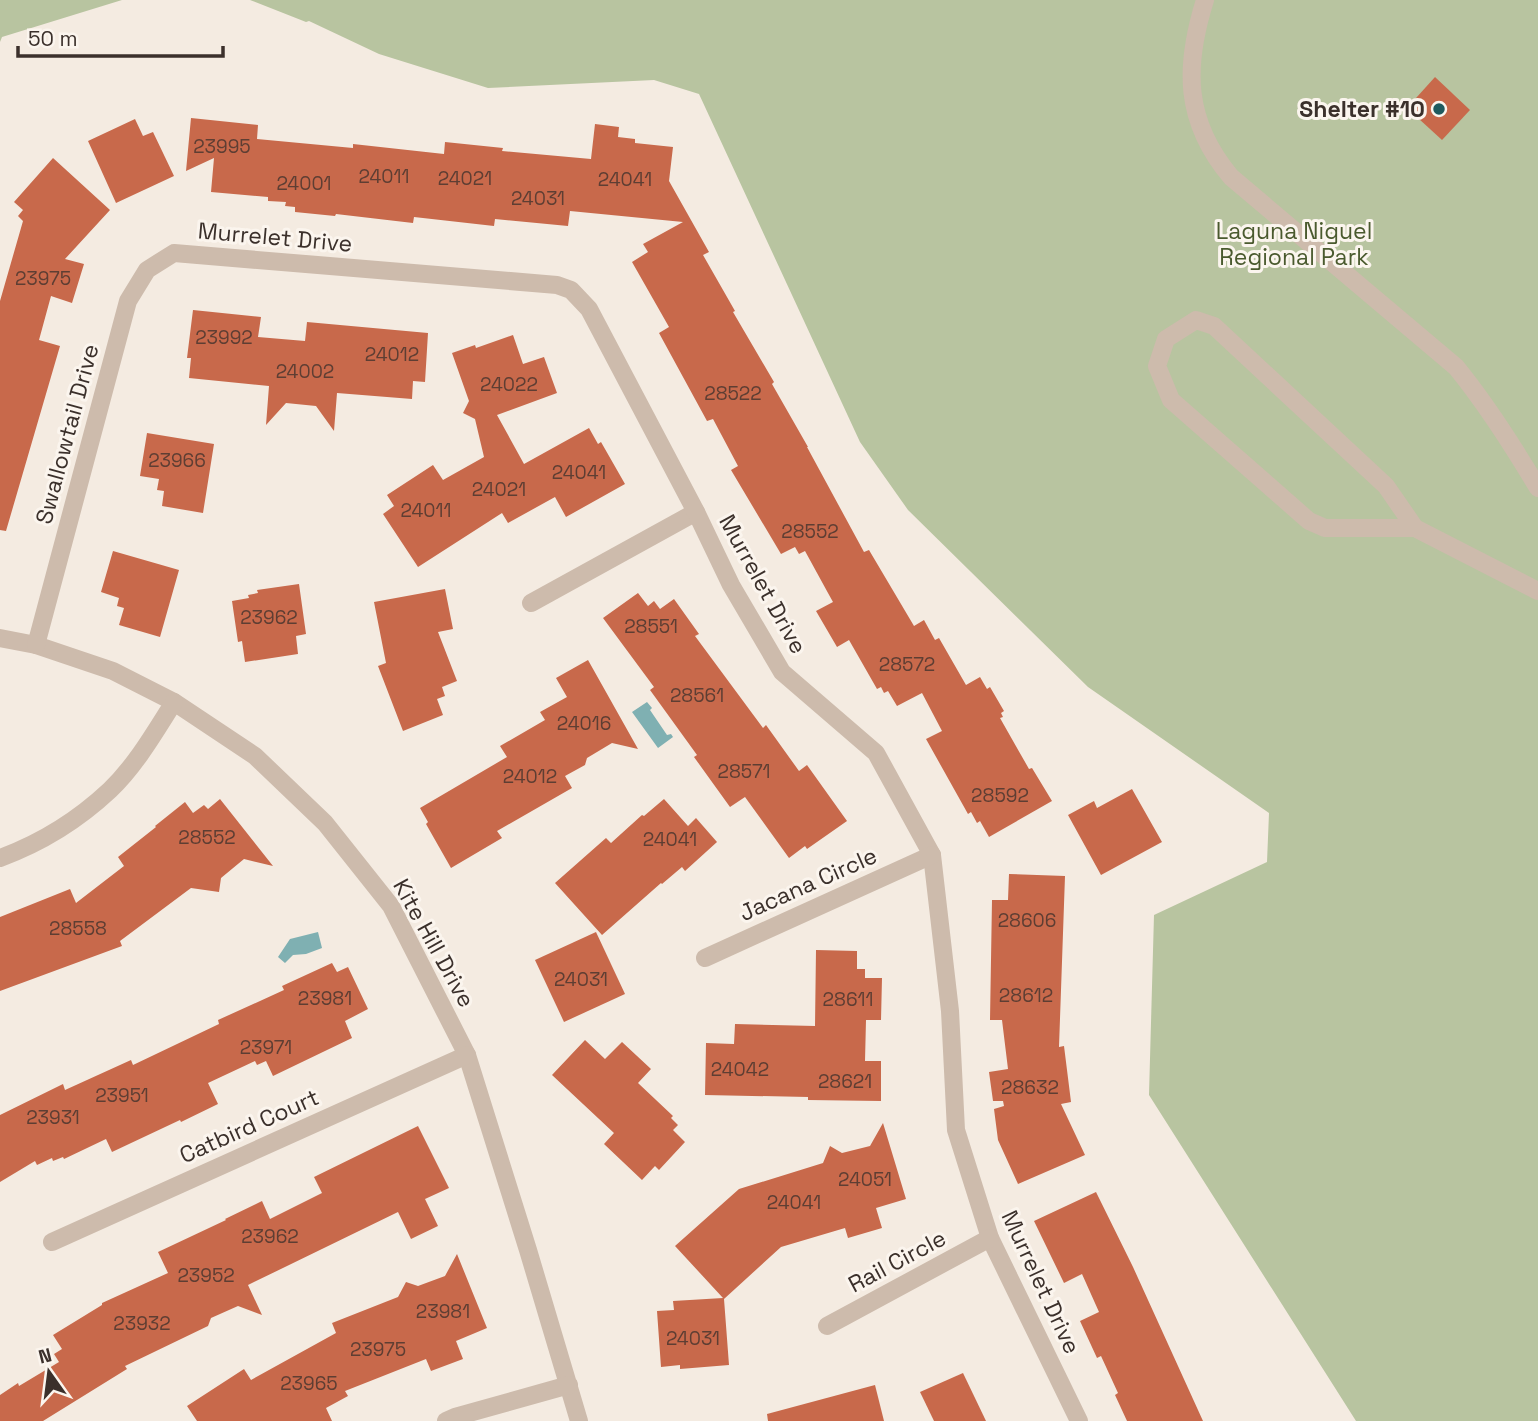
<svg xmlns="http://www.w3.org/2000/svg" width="1538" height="1421" font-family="'Space Grotesk',sans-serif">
<rect width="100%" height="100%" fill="#f4ebe1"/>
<g fill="#b8c4a0">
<path d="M0,0H122L2,37L0,42Z"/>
<path d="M250,0H1538V1421H1356L1149,1095L1154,915L1267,862L1269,813L1088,687L908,510L860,442L699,94L654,80L488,88L379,54L309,21L306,22Z"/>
</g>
<g fill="#7fb0b2">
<path d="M647,702L652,708L650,710L667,735L671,734L673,737L658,748L632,712Z"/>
<path d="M318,932L322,948L306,954L293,955L285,963L278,957L290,939Z"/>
</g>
<g fill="#c8694b">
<path d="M1435,77L1470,110L1442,140L1407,108Z"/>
<path d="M191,118L258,125L257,139L353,148V144L444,154L445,142L503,148L502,151L591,159L595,124L619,127L618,137L635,139V143L673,147L669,181L709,252L703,255L735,311L733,312L774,382L772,384L808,447H807L864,552L869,550L914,626L924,620L935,640L939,638L966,685L980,677L987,689L990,687L1004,711L1001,713L1003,717L1000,718L1029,769L1032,768L1052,801L989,837L980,821L977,823L971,812L968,814L926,739L942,731L922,693L897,706L888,691L884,693L881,687L877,689L849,640L837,647L816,611L833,602L828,593L805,551L799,554L795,547L781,554L731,470L738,466L713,419L707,421L659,333L669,327L632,262L648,252L643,244L683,222L570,211L568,226L495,219L494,226L414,217L413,223L336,214L335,216L295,212V207L285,206L286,202L268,201V197L211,192L214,158L186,171Z"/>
<path d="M135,119L143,136L153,132L174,176L116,203L88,141Z"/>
<path d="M53,158L110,210L65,259L84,264L72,303L51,296L39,340L60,346L6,531L0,530V301L23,221L18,216L23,210L14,202Z"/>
<path d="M193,310L261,317L258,337L305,341L307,322L428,333L425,382L413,381L412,399L337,393L334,431L316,406L286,403L266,425L269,386L189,378L191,358H187Z"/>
<path d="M513,335L523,364L544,357L557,393L497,415L524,464L589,428L598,444L601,442L625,484L566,517L555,497L508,523L502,513L418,567L383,514L394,506L387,495L433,465L443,480L484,457L475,419L463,413L469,401L452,353L475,345L476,348Z"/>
<path d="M147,433L214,444L203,513L162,506L164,491L157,490L159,479L140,476Z"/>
<path d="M113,551L179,570L160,637L119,625L124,608L117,606L119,598L101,592Z"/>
<path d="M299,584L306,634L296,636L298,654L245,662L242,641L238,642L232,601L249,598L248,595L258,593L257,590Z"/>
<path d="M445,589L453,629L438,632L457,681L442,687L445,696L437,699L443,715L403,731L378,666L386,663L374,602Z"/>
<path d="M638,593L648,606L654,601L660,609L674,599L699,634L695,636L763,728L766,725L799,771L807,765L847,821L807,849L805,846L789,858L745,797L730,807L694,757L697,755L650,690L654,687L603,618Z"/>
<path d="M588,660L638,749L612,743L587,758L585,765L565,776L572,788L497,831L502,838L451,868L426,824L428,822L420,808L507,757L500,746L545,720L540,712L567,697L556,678Z"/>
<path d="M1132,789L1162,842L1101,875L1068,815L1094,801L1097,808Z"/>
<path d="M220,799L273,866L244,859L221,878L219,892L191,888L120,941L122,946L0,991V917L70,889L76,903L124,866L118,857L156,827L155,826L185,802L193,813L204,805L208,809Z"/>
<path d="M664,799L688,826L696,818L717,842L685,871L682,867L662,884L661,883L602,935L555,883L606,838L611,843L642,815L644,816Z"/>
<path d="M1009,874L1065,876L1059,1047L1064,1046L1071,1102L1061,1104L1085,1155L1018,1184L998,1140L994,1109L1004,1106L1003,1101H993L989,1072L1008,1069L1002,1020H990L992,900H1008Z"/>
<path d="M596,932L625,994L564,1022L535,960Z"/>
<path d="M816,950L857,951V969H865V978H882L881,1020H866L865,1061H881V1101L808,1100V1097L705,1095L706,1043L734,1044L735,1024L815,1026Z"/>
<path d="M332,963L337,972L348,967L368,1009L345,1021L352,1038L273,1076L266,1061L257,1065L255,1061L208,1083L218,1104L181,1122L180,1120L112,1152L106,1139L64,1159L63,1157L53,1161L52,1158L37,1165L35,1161L0,1182V1115L63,1084L65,1090L131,1060L133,1065L219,1024L218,1020L284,990L282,986Z"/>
<path d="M585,1040L605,1059L622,1042L651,1069L638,1083L673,1116L671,1118L678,1125L673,1130L685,1142L659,1170L655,1166L642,1180L604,1144L614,1133L552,1075Z"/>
<path d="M883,1123L906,1199L876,1208L882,1228L848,1238L845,1228L781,1247L724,1299L729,1365L680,1369V1365L661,1367L657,1311L674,1310L673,1301L723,1298L675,1246L739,1189L823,1163L830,1146L842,1153L870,1146Z"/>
<path d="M418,1126L449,1188L425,1199L438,1226L411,1239L398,1212L248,1285L262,1315L238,1306L211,1318L208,1326L125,1366L127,1369L43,1421H0V1395L18,1383L19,1386L59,1362L54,1354L62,1349L53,1335L102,1305V1303L168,1273L158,1252L226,1220L225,1219L262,1201L270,1219L322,1193L314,1177Z"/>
<path d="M1096,1192L1133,1267L1203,1421H1127L1115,1395L1118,1393L1101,1356L1097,1358L1080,1321L1099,1312L1082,1274L1064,1283L1034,1221Z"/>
<path d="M457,1254L487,1328L456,1341L463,1359L431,1371L426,1359L345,1391L348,1396L326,1408L332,1421H197L187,1406L244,1369L251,1380L336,1333L332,1323L398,1297L406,1282L418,1286L445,1276Z"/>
<path d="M963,1373L986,1421H934L920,1392Z"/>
<path d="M875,1385L884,1421H768L767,1414Z"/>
</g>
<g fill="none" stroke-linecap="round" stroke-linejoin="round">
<g stroke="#cdbbac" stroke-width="18">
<path d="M1205,0C1184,67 1184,121 1231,177L1456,367C1487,405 1513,446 1538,488"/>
<path d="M1415,528L1386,486L1214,326L1196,320L1166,339L1157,366L1171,400L1309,521L1325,528H1415L1538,591"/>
<path d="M531,603L696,512"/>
<path d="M0,638L36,645L113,671L174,702L255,756L325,823L391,906L467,1055L528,1250L579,1421"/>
<path d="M36,645L128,301L147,270L174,253L557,285L571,290L589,309L696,512L731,585L782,672L876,753L932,855L950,1011L956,1130L990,1238L1079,1421"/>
<path d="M0,858C41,843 78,820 110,790C136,765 155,732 174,702"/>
<path d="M705,958L932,855"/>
<path d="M52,1242L467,1055"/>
<path d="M827,1326L990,1238"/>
<path d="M446,1421L455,1417L569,1385"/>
</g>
</g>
<circle fill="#1f5a5e" stroke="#fbf5ee" stroke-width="2.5" cx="1439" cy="109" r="7"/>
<g text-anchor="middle" stroke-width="6" stroke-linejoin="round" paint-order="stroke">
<g font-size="19" fill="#5e3e33">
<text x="222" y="153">23995</text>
<text x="384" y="183">24011</text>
<text x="465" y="185">24021</text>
<text x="625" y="186">24041</text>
<text x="304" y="190">24001</text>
<text x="538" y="205">24031</text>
<text x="43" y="285">23975</text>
<text x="224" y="344">23992</text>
<text x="392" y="361">24012</text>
<text x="305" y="378">24002</text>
<text x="509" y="391">24022</text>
<text x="733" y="400">28522</text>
<text x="177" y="467">23966</text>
<text x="579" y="479">24041</text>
<text x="499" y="496">24021</text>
<text x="426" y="517">24011</text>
<text x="810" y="538">28552</text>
<text x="269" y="624">23962</text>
<text x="651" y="633">28551</text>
<text x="907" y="671">28572</text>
<text x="697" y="702">28561</text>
<text x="584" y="730">24016</text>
<text x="744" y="778">28571</text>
<text x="530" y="783">24012</text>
<text x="1000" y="802">28592</text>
<text x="207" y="844">28552</text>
<text x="670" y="846">24041</text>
<text x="1027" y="927">28606</text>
<text x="78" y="935">28558</text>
<text x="581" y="986">24031</text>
<text x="1026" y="1002">28612</text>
<text x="325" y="1005">23981</text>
<text x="848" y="1006">28611</text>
<text x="266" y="1054">23971</text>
<text x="740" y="1076">24042</text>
<text x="845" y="1088">28621</text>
<text x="1030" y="1094">28632</text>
<text x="122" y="1102">23951</text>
<text x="53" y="1124">23931</text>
<text x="865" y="1186">24051</text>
<text x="794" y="1209">24041</text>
<text x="270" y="1243">23962</text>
<text x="206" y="1282">23952</text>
<text x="443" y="1318">23981</text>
<text x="142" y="1330">23932</text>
<text x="693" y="1345">24031</text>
<text x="378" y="1356">23975</text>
<text x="309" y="1390">23965</text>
</g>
<g font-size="23" font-weight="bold" fill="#3b302b" stroke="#fbf5ee" text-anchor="end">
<text x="1425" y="117">Shelter #10</text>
</g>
<g font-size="23" fill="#4a5a2e" stroke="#fbf5ee">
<text x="1294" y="239">Laguna Niguel<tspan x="1294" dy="26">Regional Park</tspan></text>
</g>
<g font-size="23" fill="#3b302b" stroke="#fbf5ee">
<text transform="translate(275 237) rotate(5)" y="8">Murrelet Drive</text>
<text transform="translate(67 434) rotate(-75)" y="8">Swallowtail Drive</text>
<text transform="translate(763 584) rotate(61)" y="8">Murrelet Drive</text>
<text transform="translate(808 884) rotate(-24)" y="8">Jacana Circle</text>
<text transform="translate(434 943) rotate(61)" y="8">Kite Hill Drive</text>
<text transform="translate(249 1126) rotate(-24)" y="8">Catbird Court</text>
<text transform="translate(897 1261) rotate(-28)" y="8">Rail Circle</text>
<text transform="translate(1041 1282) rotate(65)" y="8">Murrelet Drive</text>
</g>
</g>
<g transform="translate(49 1372) rotate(346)" stroke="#fbf5ee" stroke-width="5" paint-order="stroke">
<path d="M0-5L12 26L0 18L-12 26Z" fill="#3b302b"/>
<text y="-10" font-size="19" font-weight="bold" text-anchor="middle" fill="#3b302b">N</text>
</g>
<path d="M18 46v10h205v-10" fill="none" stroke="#3b302b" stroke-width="3.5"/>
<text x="28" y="46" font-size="21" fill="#3b302b" stroke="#fbf5ee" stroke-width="5" paint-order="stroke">50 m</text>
</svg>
